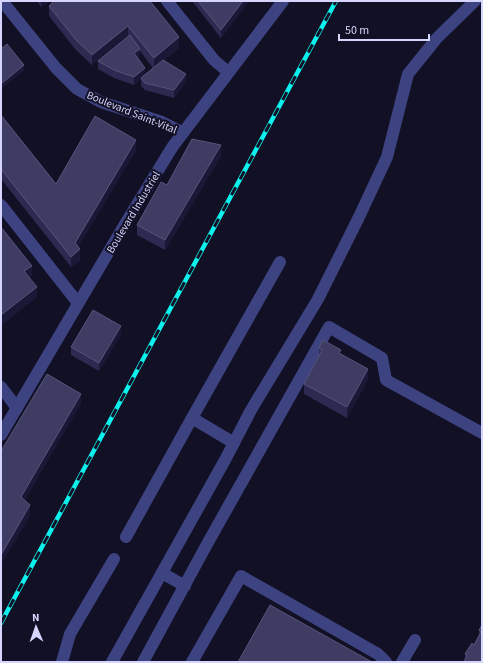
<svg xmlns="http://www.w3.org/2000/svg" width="483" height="663" font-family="'Source Sans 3',sans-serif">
<rect width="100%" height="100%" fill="#111024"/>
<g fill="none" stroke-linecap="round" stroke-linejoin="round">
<g stroke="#3d4280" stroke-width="12">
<path d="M2,1L56,68L77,89L101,102L162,122L182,132"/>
<path d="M167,1L214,60L228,72"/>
<path d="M1,205L78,303"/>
<path d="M1,387L17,408"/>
<path d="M192,418L280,262"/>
<path d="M1,435L125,224L173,146L283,1"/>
<path d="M126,537L192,418L234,443"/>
<path d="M162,573L185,586"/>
<path d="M62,662L70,634L114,559"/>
<path d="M112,662L225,460L251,410L318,299L359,217L387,157L408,74L437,38L475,1"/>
<path d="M143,662L206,546L329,327L382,358L386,380L482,433"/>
<path d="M192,662L241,576L378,654L386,662"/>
<path d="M402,662L415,640"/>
</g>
<g stroke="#0df1ee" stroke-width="4.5">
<path id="rail" d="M1,623L336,1"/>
</g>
<use href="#rail" stroke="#111024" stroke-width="3" stroke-dasharray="9" stroke-linecap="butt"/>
</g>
<g fill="#2d2a51" fill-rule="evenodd">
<path d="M37,1H49L41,7Z"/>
<path d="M150,1L179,48L164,60L186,82L174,98L145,90L141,86V79L134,85L114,78L98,69V61L128,37V36L92,65L76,50L49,16V6ZM140,51L153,68L145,75L138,58L140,57Z"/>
<path d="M192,1H249L221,38Z"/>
<path d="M1,115L56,184L136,150L78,247L80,260L71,267L1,179Z"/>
<path d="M221,156L165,250L137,235V225L167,185Z"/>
<path d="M121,334L99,371L71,355V347Z"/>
<path d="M319,348L341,354L368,379L347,418L304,394V384L319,356Z"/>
<path d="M482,625V662L465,659V654L474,645L479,635V630Z"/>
</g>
<g fill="#1a1837">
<path d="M41,1H49L41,7Z"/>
<path d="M243,1H249L221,38V30Z"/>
<path d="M128,26V36L92,65V55Z"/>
<path d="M179,37V48L154,69V58Z"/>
<path d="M140,49V57L134,61V53Z"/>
<path d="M24,65V71L1,89V84Z"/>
<path d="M145,68V76L134,85V77Z"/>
<path d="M186,74V82L174,98V90Z"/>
<path d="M136,140V150L75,253V243Z"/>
<path d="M221,145V156L165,250V240Z"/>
<path d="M80,249V260L71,267V257Z"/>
<path d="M32,266V276L24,281V271Z"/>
<path d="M37,287V297L1,326V315Z"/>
<path d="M121,326V334L99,371V363Z"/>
<path d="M368,369V379L347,418V407Z"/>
<path d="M81,394V404L21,507V497Z"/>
<path d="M30,505V516L1,565V555Z"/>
</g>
<g fill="#3f3c63" stroke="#56547c">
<path d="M54,1H150L179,37L154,58L128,26L92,55L76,40L49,6Z"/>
<path d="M198,1H243L221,30Z"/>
<path d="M130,35L140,49L134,53L145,68L134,77L114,70L98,61Z"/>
<path d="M7,44L24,65L1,84V49Z"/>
<path d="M163,60L186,74L174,90L145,83L141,78Z"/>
<path d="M1,115L56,184L95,116L136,140L75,243L80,249L71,257L1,169Z"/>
<path d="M192,139L221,145L165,240L137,225L161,182L167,185Z"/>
<path d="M1,227L32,266L24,271L37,287L1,315Z"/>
<path d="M93,310L121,326L99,363L71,347Z"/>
<path d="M323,340L341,350L339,353L368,369L347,407L304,384L322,350L319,348Z"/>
<path d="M47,374L81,394L21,497L30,505L1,555V451Z"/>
<path d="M270,605L372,662H238Z"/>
<path d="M482,625V662H464L467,655L465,654L472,643L474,645L481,632L479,630Z"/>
</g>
<g text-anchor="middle" stroke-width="4" stroke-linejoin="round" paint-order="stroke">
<g font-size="11" fill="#d5d5fd" stroke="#111024">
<text transform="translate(132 112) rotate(22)" y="4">Boulevard Saint-Vital</text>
<text transform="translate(133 212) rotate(-59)" y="4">Boulevard Industriel</text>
</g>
</g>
<rect width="483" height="663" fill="none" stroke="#d5d5fd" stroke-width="4"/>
<g transform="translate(36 627) rotate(358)" stroke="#111024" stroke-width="3" paint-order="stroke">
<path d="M0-3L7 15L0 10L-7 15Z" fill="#d5d5fd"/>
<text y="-6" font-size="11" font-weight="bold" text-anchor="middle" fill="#d5d5fd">N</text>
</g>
<path d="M339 34v6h90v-6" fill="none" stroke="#d5d5fd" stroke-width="2"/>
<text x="345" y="34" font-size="12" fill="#d5d5fd" stroke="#111024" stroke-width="3" paint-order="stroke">50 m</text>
</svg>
